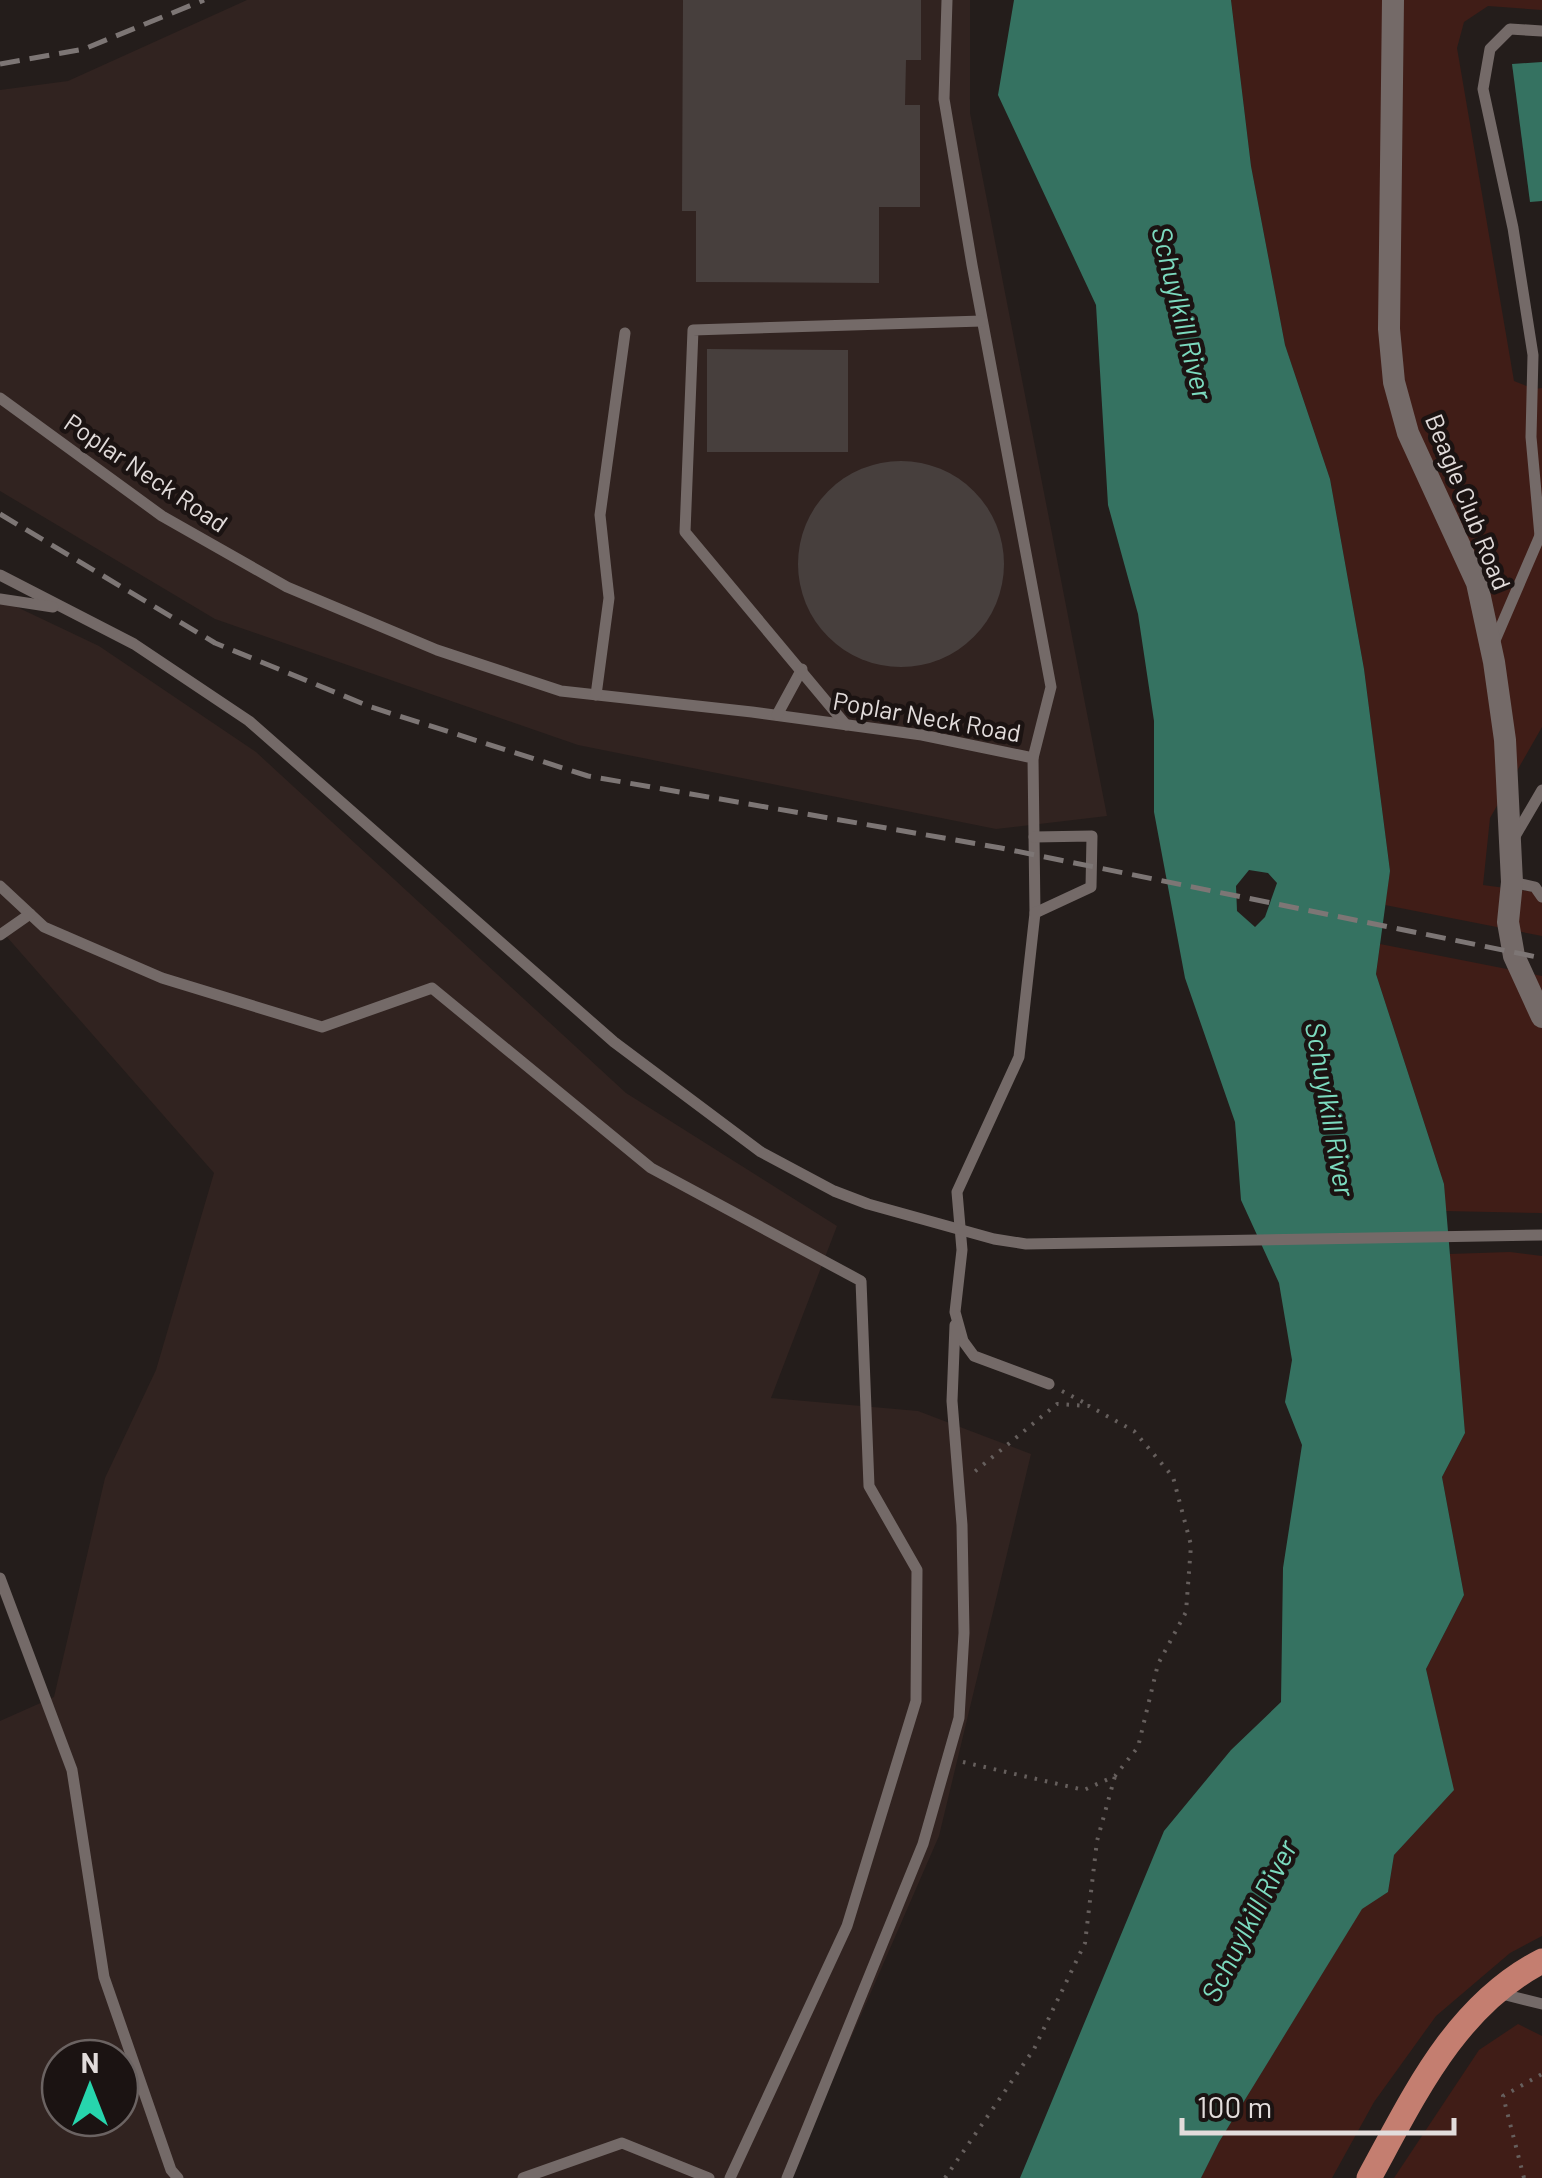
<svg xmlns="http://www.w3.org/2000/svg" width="1542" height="2178" font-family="Barlow,sans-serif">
<rect width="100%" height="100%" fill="#241d1b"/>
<g fill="#312320" fill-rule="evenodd">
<path d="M247,0H970V113L1107,816L996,829L578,745L215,619L0,491V90L68,81Z"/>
<path d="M0,599L99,646L256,752L626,1093L837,1226L771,1398L918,1411L1031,1454L939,1836L790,2178H0V1721L54,1697L105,1478L156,1370L214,1173L0,929ZM60,2058H120V2118H60Z"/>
</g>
<g fill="#401d17">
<path d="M1231,0H1542V10L1488,6L1464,22L1457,48L1514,381L1534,389L1542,388V727L1490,818L1483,885L1542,893V936L1385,905L1390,871L1364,669L1330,479L1285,345L1251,166Z"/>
<path d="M1380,944L1542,976V1213L1445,1211L1444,1184L1376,974Z"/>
<path d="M1510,1252L1542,1256V1936L1510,1953L1436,2016L1374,2102L1332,2178H1201L1219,2142L1362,1908L1388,1892L1394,1855L1453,1790L1426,1669L1464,1595L1442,1477L1465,1433L1449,1254Z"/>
<path d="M1518,2024L1542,2036V2178H1394L1479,2050Z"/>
</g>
<g fill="#357261" fill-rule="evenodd">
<path d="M1014,0H1231L1251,166L1285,345L1330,479L1364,669L1390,871L1376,974L1444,1184L1465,1433L1442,1477L1464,1595L1426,1669L1454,1790L1394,1855L1388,1892L1362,1909L1219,2142L1201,2178H1020L1164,1831L1231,1750L1281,1702L1283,1568L1302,1445L1285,1402L1292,1360L1279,1283L1241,1200L1235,1122L1185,978L1154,812V721L1138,614L1108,505L1096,305L998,95ZM1249,870L1268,873L1277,883L1265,917L1255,927L1237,911L1236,886Z"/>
<path d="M1542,62V201L1530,202L1512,64Z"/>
</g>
<g fill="#473f3d">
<path d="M683,0H921V60H906L905,105H920V207H879V283L696,282V211H682Z"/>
<path d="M707,349L848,350V452H707Z"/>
<circle cx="901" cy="564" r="103"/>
</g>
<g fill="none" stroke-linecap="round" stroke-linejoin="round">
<g stroke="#665f5d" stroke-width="4" stroke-dasharray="2.5 8" stroke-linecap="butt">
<path d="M1062,1391L1085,1403"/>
<path d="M963,1762L1084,1790L1115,1776L1138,1747L1158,1664L1186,1612L1191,1545L1173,1477L1134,1431L1089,1406L1057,1404L973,1473"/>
<path d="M945,2178L1034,2049L1085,1943L1097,1841L1115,1776"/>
<path d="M1524,2178L1503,2096L1542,2074"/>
</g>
<g stroke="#746a68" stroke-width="11">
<path d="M947,0L944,99L972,265L1051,687L1033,758"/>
<path d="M0,398L162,516L287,587L437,650L561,691L752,712L922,735L1033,758L1035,913L1019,1057L957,1192L962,1250L955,1312L963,1341L974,1356L1049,1384"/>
<path d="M1540,536L1531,437L1533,355L1513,228L1483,89L1490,49L1510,29L1542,31"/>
<path d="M0,575L134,644L249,721L614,1042L761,1152L834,1191L868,1204L994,1239L1026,1244L1542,1235"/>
<path d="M0,599L53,607"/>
<path d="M1493,645L1542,531"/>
<path d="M596,695L609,598L600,515L625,333"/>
<path d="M777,715L802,669"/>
<path d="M846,725L685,532L693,330L982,321"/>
<path d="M1034,837L1092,836L1091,887L1035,913"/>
<path d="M1514,838L1542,790"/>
<path d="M1512,882L1535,887L1542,897"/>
<path d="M0,886L44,927L162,978L322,1027L432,988L651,1168L861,1281L869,1486L917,1570L916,1701L847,1926L730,2178"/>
<path d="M0,935L30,914"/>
<path d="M0,1578L72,1770L104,1977L171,2170L178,2178"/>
<path d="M1498,1993L1542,2004"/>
<path d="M523,2178L622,2143L709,2178"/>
<path d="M787,2178L923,1844L959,1718L964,1633L962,1525L952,1401L955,1325"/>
</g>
<path stroke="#746a68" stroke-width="22" d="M1393,0L1389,329L1394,382L1408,433L1477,583L1494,662L1505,740L1512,882L1508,922L1514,956L1542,1017"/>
<path stroke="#c47e70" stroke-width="25" d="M1369,2178C1414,2096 1455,2006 1542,1961"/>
<g stroke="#7d7675" stroke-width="5" stroke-dasharray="20 10" stroke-linecap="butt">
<path d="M0,64L84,49L204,0"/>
<path d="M0,514L215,643L371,707L588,776L1001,848L1542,958"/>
</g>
</g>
<g text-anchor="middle" stroke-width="9" stroke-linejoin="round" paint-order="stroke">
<g font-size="25" fill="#e2dcdb" stroke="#1b1312">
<text transform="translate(146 473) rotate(34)" y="9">Poplar Neck Road</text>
<text transform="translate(1468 502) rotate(68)" y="9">Beagle Club Road</text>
<text transform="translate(927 717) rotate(10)" y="9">Poplar Neck Road</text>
</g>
<g font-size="28" font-style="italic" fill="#7cdbbf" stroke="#1b1312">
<text transform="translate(1182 313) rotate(76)" y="10">Schuylkill River</text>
<text transform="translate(1330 1109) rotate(80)" y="10">Schuylkill River</text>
<text transform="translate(1249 1921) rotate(-63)" y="10">Schuylkill River</text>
</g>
</g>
<g transform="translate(90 2088)"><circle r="48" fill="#1b1312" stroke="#6b6362" stroke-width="2.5"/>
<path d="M0-8L18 38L0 25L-18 38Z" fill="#27d5ad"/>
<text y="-15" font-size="28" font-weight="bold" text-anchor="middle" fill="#e2dcdb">N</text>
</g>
<path d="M1182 2118v15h272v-15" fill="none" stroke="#e2dcdb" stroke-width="5"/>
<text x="1197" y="2118" font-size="30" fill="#e2dcdb" stroke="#1b1312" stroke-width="8" paint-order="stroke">100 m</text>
</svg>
